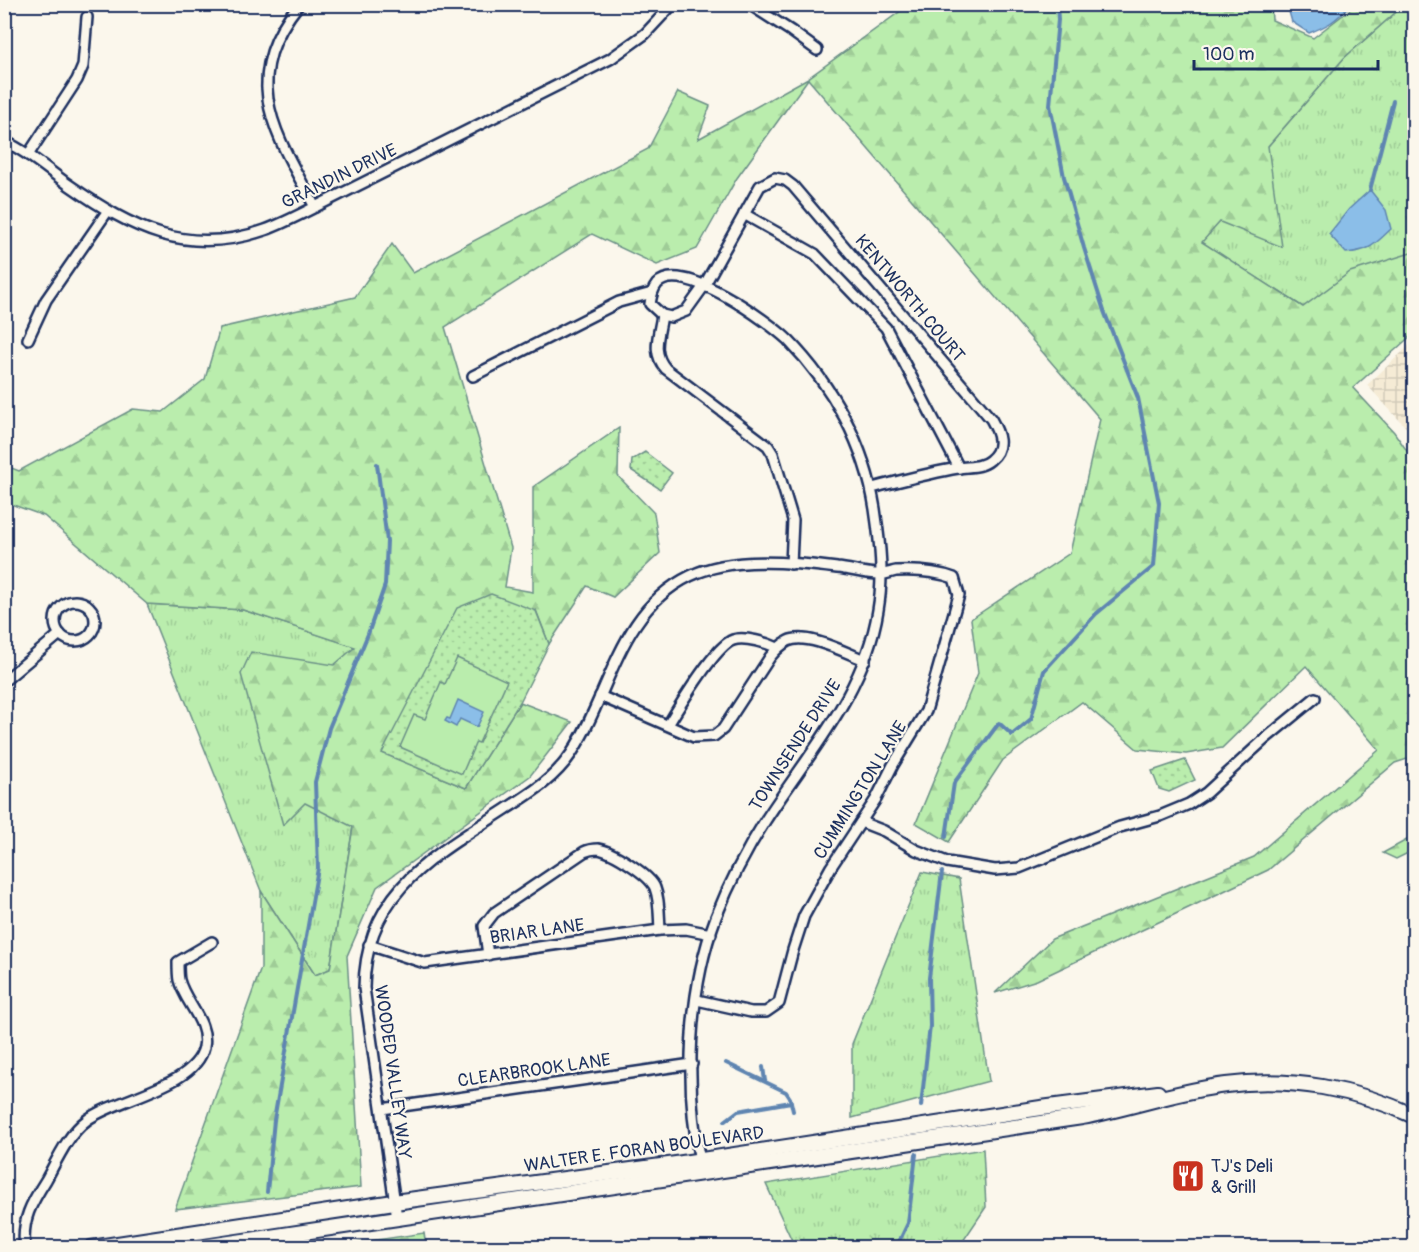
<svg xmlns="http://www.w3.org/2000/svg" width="1419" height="1252" font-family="Pangolin,sans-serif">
<defs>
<pattern id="industrial-grid" width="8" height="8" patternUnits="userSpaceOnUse" patternTransform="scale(1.5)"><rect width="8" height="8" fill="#f5ebd5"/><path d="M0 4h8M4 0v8" fill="none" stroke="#d1cab9"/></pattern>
<pattern id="grass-tufts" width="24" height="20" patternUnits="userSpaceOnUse" patternTransform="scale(1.5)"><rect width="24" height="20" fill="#baedad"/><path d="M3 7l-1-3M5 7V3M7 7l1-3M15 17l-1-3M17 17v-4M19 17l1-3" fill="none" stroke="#9fcc97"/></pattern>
<pattern id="forest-firs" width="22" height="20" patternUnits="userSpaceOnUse" patternTransform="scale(1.5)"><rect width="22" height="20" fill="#baedad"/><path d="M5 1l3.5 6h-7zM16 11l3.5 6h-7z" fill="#9fcc97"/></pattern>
<pattern id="park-dots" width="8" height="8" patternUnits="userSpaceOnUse" patternTransform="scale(1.5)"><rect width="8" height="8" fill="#baedad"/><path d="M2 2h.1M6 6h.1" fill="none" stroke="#9fcc97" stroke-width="1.8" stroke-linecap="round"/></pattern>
</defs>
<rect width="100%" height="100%" fill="#fbf7ec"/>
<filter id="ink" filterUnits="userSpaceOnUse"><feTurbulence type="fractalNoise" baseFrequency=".0167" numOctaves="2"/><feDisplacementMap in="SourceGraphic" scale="12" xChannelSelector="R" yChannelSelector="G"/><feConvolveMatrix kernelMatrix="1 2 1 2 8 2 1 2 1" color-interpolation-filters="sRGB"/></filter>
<g filter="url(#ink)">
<path fill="url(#industrial-grid)" d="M1414,341V436L1367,385Z"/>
<g fill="url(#grass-tufts)" stroke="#6a8e86" stroke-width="1.5">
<path d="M1404,5H1414V259L1303,307L1201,242L1268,146L1344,58Z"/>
<path d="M147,604L243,610L356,647L353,826L330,969L315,975L261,891Z"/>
<path d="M922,872L959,879L989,1081L852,1118V1044Z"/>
<path d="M983,1149L986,1207L959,1247H795L766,1184Z"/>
</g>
<g fill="url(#forest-firs)" stroke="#6a8e86" stroke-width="1.5">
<path d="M909,5H1271L1272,20L1313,38L1356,5H1404L1344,58L1268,146L1282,247L1220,222L1202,242L1303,307L1350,272L1414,252V333L1353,388L1394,432L1414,461V767L1407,759L1395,763L1268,870L1037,980L995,993L1052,939L1254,857L1379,750L1306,666L1222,748L1186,754L1137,749L1082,702L1003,760L949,842L916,823L978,673L971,619L1070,553L1100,419L808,79L737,178L697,249L657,265L592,234L445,327L511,548L505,587L533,592V487L619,428L618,476L654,513L660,553L613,597L587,586L549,644L536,610L383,753L466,788L520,702L572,722L530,776L377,887L347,956L361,1187L175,1209L261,968V891L315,975L330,969L353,827L305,803L283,825L241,674L251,652L334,665L355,647L243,610L147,604L44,516L5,502L4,465L19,471L133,409L163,412L205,379L220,328L355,297L392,244L413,273L648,149L678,92L710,106L698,139L808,78Z"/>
<path d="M1414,836V850L1396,859L1383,853Z"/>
<path d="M424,1233L426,1246L418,1247H329Z"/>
</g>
<g fill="url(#park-dots)" stroke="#6a8e86" stroke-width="1.5">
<path d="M645,452L672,473L660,489L631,470L632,460Z"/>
<path d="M491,594L536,611L549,644L520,702L466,788L382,753L457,608Z"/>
<path d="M1185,760L1195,780L1169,792L1159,789L1152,771Z"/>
</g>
<path fill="#baedad" stroke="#6a8e86" stroke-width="1.5" d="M457,658L507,681L479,743L476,742L462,774L400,747L414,715L425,719L441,682L445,684Z"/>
<g fill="#8bbee8" stroke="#5e85b1" stroke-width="1.5">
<path d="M1287,5V4L1349,5C1338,20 1327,26 1309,33L1292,22Z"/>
<path d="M1370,190L1386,210L1391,229C1374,245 1370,251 1346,253L1329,234L1349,209Z"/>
<path d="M458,700L484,712L477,727L460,719L456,727L445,721L447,718L450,719Z"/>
</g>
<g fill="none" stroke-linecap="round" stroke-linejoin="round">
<g stroke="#5e85b1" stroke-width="4">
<path d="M1370,190L1393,101"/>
<path d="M946,837L954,783L999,723L1012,735L1031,719L1044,671L1096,614L1154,566L1159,503L1138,398L1104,311L1084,248L1064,177L1050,105L1058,20L1057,4"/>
<path d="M726,1063L786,1092L790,1098L793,1111"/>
<path d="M763,1067L765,1081"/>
<path d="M921,1106L930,1026L929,978L942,872"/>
<path d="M725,1121L738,1111L791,1102"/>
<path d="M267,1192L274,1120L318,868L315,782L329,728L368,634L385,585L387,541L377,464"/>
<path d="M896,1248L908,1223L916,1154"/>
</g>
<g stroke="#1b2f5e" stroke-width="14">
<g id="street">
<path d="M299,4C237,81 277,135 315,207"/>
<path d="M749,4L791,31L817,50"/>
<path d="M4,141C28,152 48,170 69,185C132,229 187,257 265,230C282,224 299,215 315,207L610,59L645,34L673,4"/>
<path d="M28,155L77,80L83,66L87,17"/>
<path d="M744,214L815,254L886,328L959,468"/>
<path d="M662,315C659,336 651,352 666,369L768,446L773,454L793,520L791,564"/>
<path d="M28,339L46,300L107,212"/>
<path d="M473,376L619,302L652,293"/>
<circle cx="75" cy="621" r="20"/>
<path d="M4,681L60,634"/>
<path d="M600,696L694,737L714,736L723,729L770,657C775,651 780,645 788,641C807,632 846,653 865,660"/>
<path d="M668,725C679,707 715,646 733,640C745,636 767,643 778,648"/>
<path d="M861,822L884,831L916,850L947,862L995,870L1019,868L1120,827L1160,816L1189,804L1206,793L1265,739L1315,698"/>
<path d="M369,945L425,963L660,930L686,929L711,934"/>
<path d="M488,955L484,926L494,913L584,852C588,850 593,849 598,849C612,851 650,875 655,888C660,901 659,917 660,930"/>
<path d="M382,1109L692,1064"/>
<path d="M701,1166C684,1088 688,991 716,917C729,884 746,851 765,821C808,754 865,692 878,610C884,576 880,543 875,509C865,445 833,386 788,340C769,322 682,258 657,284C652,290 651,297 650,304L662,315L671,317L686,311L704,286L760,186L775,178L785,180L793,186L991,419C999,433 1005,448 990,460C981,468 969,466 958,468C929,473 900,481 872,488"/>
<path d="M397,1218L364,988C365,891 434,856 506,809C531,793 554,779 571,754C611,693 618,611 690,576C731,556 792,562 837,568C851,569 868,575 882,574C887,574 891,572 896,571C916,570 935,571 954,578L959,595L926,711L893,765L876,799L831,867L804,916L793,950L779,1003L766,1012H751L697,1000"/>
<path d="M25,1248C21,1220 32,1202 46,1180C57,1160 68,1134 87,1120C116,1098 195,1087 204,1047C209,1022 185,1003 179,980C178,975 178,968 178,962L212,942"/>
</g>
</g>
<g stroke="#1b2f5e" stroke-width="18">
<g id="secondary">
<path d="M91,1248L394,1202L676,1164L1041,1108L1158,1093"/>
<path d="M195,1248L1082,1117C1130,1108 1177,1091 1226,1085C1289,1076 1357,1089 1414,1116"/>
</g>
</g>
<use href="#street" stroke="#fbf7ec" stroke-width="9"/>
<use href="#secondary" stroke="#fbf7ec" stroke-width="14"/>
</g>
</g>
<defs>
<g id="restaurant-square" transform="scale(1.725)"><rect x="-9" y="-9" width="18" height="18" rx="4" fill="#c8321e" stroke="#fbf7ec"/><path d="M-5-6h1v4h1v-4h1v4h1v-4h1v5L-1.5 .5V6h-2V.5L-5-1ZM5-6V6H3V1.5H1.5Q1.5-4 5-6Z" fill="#fff"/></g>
</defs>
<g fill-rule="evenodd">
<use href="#restaurant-square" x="1188" y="1176"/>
</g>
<g text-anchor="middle" stroke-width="4.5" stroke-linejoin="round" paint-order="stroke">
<g font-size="18" fill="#1b2f5e" stroke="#fbf7ec">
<text transform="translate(339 176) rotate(-26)" y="6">GRANDIN DRIVE</text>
<text transform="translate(910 298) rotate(50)" y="6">KENTWORTH COURT</text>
<text transform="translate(795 745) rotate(-57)" y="6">TOWNSENDE DRIVE</text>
<text transform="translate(860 790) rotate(-58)" y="6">CUMMINGTON LANE</text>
<text transform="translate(537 931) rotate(-8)" y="6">BRIAR LANE</text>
<text transform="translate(534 1070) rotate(-8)" y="6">CLEARBROOK LANE</text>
<text transform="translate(393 1072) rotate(82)" y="6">WOODED VALLEY WAY</text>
<text transform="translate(644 1149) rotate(-8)" y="6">WALTER E. FORAN BOULEVARD</text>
</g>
<g font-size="18" fill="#1b2f5e" stroke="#fbf7ec" text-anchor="start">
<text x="1211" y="1172">TJ's Deli<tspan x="1211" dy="21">&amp; Grill</tspan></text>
</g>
</g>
<rect width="1419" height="1252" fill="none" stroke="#fbf7ec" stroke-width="24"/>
<rect x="12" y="12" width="1395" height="1228" fill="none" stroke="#1b2f5e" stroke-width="2" filter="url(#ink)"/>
<path d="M1194 60v9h184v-9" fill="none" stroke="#1b2f5e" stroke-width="3"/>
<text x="1203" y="60" font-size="18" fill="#1b2f5e" stroke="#fbf7ec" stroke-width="4.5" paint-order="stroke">100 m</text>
</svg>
